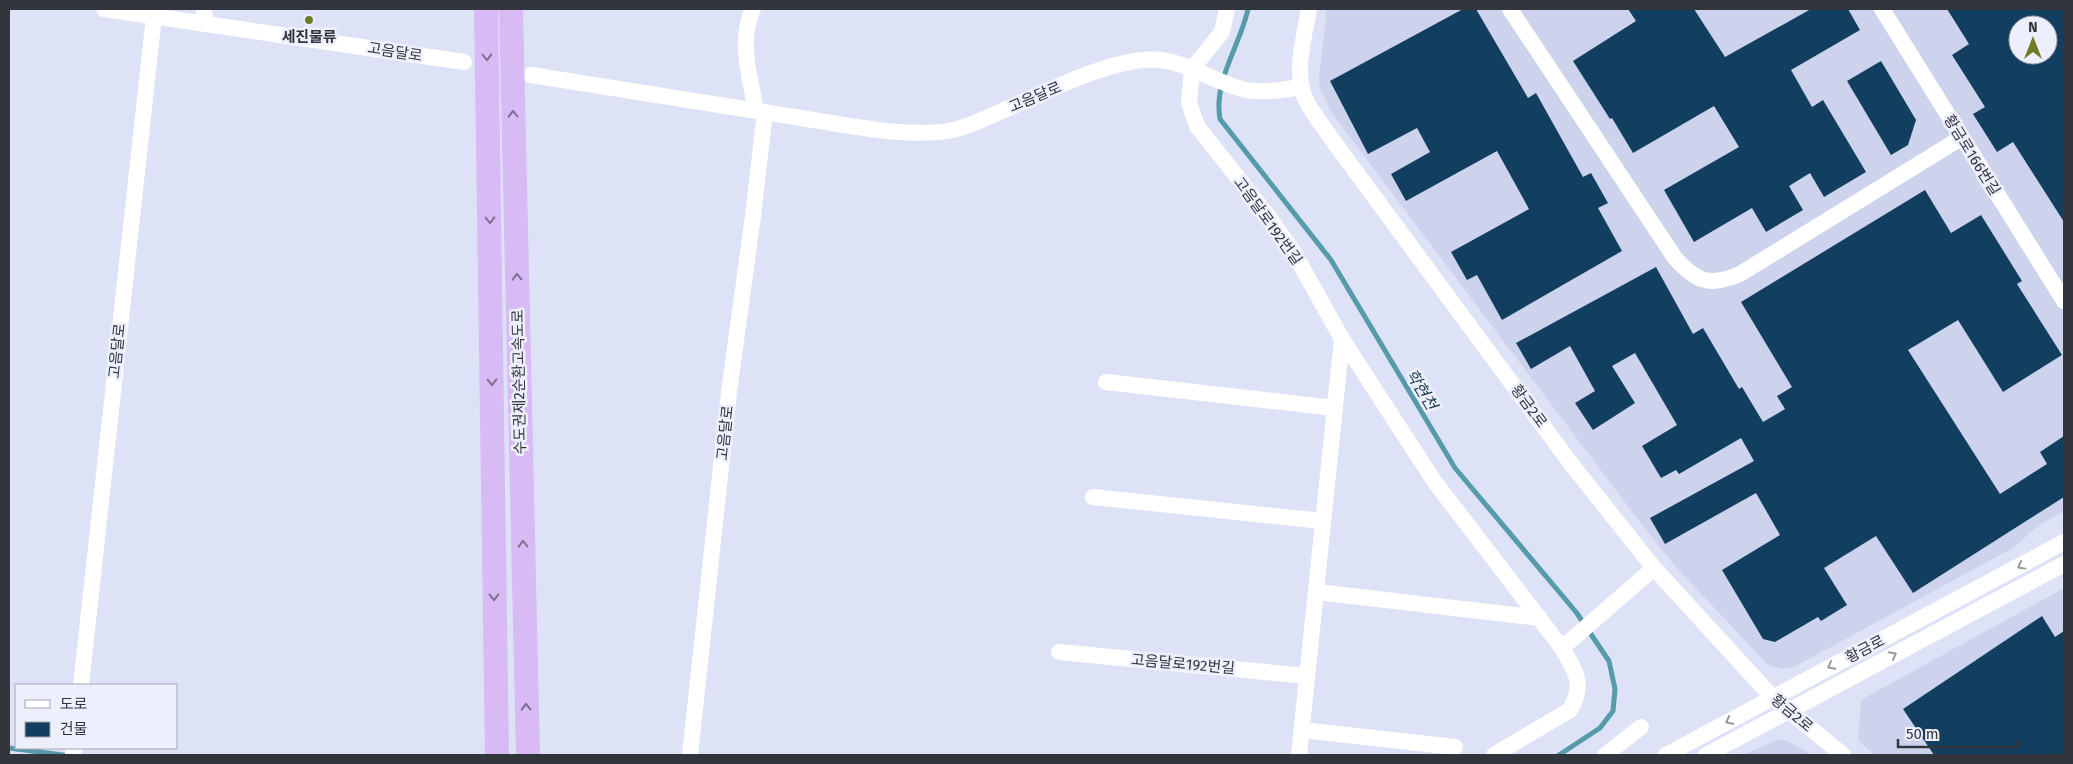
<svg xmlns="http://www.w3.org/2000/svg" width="2073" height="764" font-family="'Fira Sans','Noto Sans KR',sans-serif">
<rect width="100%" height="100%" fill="#dee2f6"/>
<g fill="#ced3ed" fill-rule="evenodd">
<path d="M1327,9H2064V511L2039,525L2013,548L1805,661L1794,667L1782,669L1768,665L1675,566L1639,521L1331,112L1320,89L1319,77ZM2018,25H2048V55H2018Z"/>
<path d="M2064,588V755H1875L1858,741L1861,700Z"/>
<path d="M1780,739L1788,741L1811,755H1742Z"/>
</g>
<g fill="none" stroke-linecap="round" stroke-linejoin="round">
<g stroke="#559ba9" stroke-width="5">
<path d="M1248,9C1240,46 1213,81 1220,119L1331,260L1455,468L1576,612L1609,661L1615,689L1613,711L1600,728L1559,755"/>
<path d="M9,748L63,755"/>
</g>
</g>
<g fill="#123f5f" fill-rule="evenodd">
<path d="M1463,9H1476L1528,98L1536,93L1583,177L1591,173L1608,203L1598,208L1622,251L1502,320L1477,275L1467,280L1451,252L1529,209L1497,151L1406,201L1391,174L1430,152L1417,128L1368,154L1330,81Z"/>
<path d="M1628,9H1694L1725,57L1811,9H1848L1860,30L1791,70L1812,107L1823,100L1866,172L1824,197L1810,173L1789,186L1803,210L1766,232L1752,208L1694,242L1664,190L1739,147L1714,106L1633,153L1612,118L1610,119L1573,61L1636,21Z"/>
<path d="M1947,9H2064V222L2013,142L1997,152L1973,114L1985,107L1952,55L1969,44ZM2018,25H2048V55H2018Z"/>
<path d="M1881,61L1916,120L1908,145L1891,155L1847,81Z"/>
<path d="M1925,190L1951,233L1981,215L2022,281L2017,284L2062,355L2003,392L1958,320L1908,350L2000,494L2047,464L2040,452L2064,436V497L1913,593L1876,536L1824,568L1847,605L1821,621L1818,617L1775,642L1763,639L1722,570L1780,535L1756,493L1665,544L1650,518L1754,461L1741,438L1679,474L1676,470L1661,478L1642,446L1677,425L1635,353L1612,366L1635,403L1593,430L1575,403L1595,391L1570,346L1531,369L1516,343L1656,267L1693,334L1703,328L1739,389L1742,387L1763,422L1785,409L1777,396L1792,387L1741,302Z"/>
<path d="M2042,616L2055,637L2064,631V755H1934L1903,709Z"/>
</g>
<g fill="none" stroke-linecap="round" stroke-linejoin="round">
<g stroke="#fff" stroke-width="16">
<path d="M104,9L464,62"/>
<path d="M204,9L206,24"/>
<path d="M753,9C738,40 750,78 756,110"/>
<path d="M1227,9L1222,32L1192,69L1189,103L1197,126L1269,217L1293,251L1342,339L1299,755"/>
<path d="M1309,9C1304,39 1292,76 1308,104C1317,120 1329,134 1339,149L1572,465L1654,568L1772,697L1843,755"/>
<path d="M1510,9L1675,258C1696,282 1710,287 1740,274L1961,138"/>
<path d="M1882,9L2064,301"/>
<path d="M531,75C619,89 707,103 795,117C841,124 908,139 953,130C970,126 986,118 1002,111C1041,94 1102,63 1144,60C1181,56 1211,82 1246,90C1264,93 1283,90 1301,87"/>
<path d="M1342,339L1434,481L1562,648"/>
<path d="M1106,382L1335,408"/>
<path d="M1093,497L1322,521"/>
<path d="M1317,592L1540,618"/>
<path d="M1059,652L1307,676"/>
<path d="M81,685L154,16"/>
<path d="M1302,730L1455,747"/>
<path d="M73,755L74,748"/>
<path d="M690,755L729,392L753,216L765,112"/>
<path d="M1494,755L1570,710C1585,684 1576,672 1562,648L1654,568"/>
<path d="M1605,755L1641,727"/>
<path d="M1666,755L2064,542"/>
<path d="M1706,755L2064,564"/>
</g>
<g stroke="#d8baf5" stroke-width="24">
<path d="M486,9L497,755"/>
<path d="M511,9L528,755"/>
</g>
</g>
<defs><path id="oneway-chevron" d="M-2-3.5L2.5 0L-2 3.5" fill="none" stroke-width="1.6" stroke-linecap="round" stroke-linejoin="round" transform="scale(1.25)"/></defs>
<g stroke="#7d718f">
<use href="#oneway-chevron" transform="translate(487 57) rotate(88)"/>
<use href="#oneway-chevron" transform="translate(513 114) rotate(-91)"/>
<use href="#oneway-chevron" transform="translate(490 220) rotate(89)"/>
<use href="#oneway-chevron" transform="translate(517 277) rotate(-91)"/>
<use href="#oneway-chevron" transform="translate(492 382) rotate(89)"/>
<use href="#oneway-chevron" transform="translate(523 544) rotate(-91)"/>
<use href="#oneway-chevron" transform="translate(494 597) rotate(89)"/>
<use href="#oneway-chevron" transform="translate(526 707) rotate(-91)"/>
</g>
<g stroke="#999a9e">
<use href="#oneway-chevron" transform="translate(2021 566) rotate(151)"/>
<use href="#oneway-chevron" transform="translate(1893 655) rotate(-28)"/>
<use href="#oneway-chevron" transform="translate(1831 666) rotate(152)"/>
<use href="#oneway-chevron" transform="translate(1729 721) rotate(152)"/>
</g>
<circle fill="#707c28" stroke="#edf0fc" stroke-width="2" cx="309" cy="20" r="5"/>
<g text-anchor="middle" stroke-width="5" stroke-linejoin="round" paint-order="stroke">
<g font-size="15" font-weight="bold" fill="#33353c" stroke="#edf0fc">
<text x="309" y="42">세진물류</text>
</g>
<g font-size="15" fill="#33353c" stroke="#edf0fc">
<text transform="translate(395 52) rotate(9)" y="5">고음달로</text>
<text transform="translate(1035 97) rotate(-23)" y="5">고음달로</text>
<text transform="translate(1972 155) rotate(58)" y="5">황금로166번길</text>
<text transform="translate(1268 221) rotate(54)" y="5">고음달로192번길</text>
<text transform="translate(117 351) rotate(-84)" y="5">고음달로</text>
<text transform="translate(519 382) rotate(-91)" y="5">수도권제2순환고속도로</text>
<text transform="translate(1529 406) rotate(54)" y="5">황금2로</text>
<text transform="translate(725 433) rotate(-84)" y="5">고음달로</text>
<text transform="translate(1865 649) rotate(-28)" y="5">황금로</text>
<text transform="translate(1183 664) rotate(5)" y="5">고음달로192번길</text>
<text transform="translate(1792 713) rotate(40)" y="5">황금2로</text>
</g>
<g font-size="16" font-style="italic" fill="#183b42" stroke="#edf0fc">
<text transform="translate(1422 389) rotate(59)" y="6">학현천</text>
</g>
</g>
<rect width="2073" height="764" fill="none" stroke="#33353c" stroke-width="20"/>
<rect x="15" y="684" width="162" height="65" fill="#edf0fc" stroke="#a3a5af"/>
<rect x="25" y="700" width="25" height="8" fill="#ffffff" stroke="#a3a5af"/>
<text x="60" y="709" font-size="15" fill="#33353c">도로</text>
<rect x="25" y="722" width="25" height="15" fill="#123f5f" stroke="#a3a5af"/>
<text x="60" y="734" font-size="15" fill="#33353c">건물</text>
<g transform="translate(2033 40)"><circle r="24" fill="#edf0fc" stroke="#a3a5af"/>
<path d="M0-4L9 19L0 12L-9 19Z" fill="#707c28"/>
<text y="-8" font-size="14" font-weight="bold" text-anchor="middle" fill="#33353c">N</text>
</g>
<path d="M1898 739v8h120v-8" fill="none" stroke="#33353c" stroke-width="2.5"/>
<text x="1906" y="739" font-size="15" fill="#33353c" stroke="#edf0fc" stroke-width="4" paint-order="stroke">50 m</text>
</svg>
